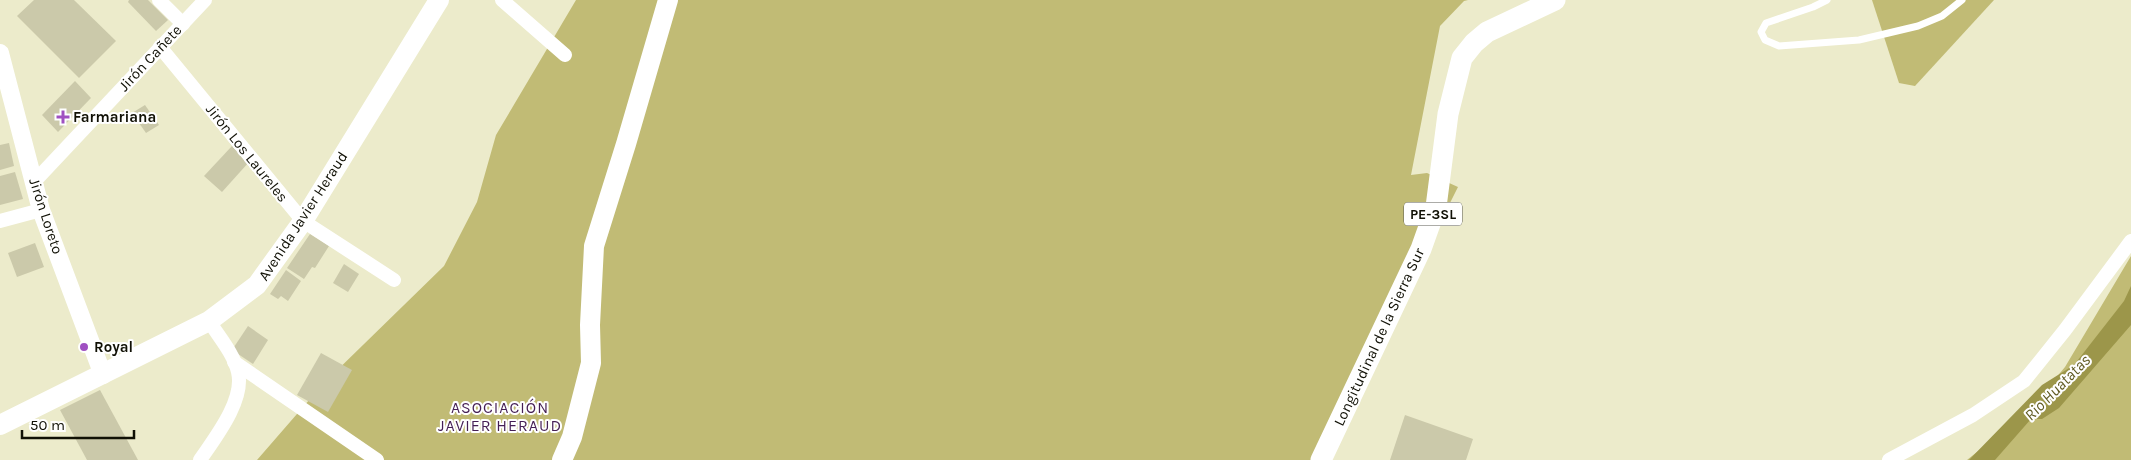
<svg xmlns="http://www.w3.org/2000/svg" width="2131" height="460" font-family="Karla,sans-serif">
<rect width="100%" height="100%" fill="#ecebcb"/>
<g fill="#c1bb75">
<path d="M576,0H1468L1464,1L1440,26L1411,175L1427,173L1458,187L1321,460H257L323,384L444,266L477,202L496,135Z"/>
<path d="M1872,0H1994L1915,86L1899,83Z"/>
<path d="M2131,256V460H1967L2029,410L2065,367Z"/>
</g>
<path fill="#9c964a" d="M2131,286V325L2059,408L2042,419H2031L1995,460H1969L2042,385L2074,365L2124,301Z"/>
<g fill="#cbc9aa">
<path d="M34,0H74L116,41L79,78L17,16Z"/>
<path d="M129,0H148L168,20L156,31L128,2Z"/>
<path d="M75,81L91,98L58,132L42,115Z"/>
<path d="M145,105L159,125L146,133L132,113Z"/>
<path d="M9,143L14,166L0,170V145Z"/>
<path d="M232,146L249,162L222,192L204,176Z"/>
<path d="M15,172L23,199L0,205V176Z"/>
<path d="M310,234L329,246L315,268L312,267L304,279L287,268Z"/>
<path d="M35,243L44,267L17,277L8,253Z"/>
<path d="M344,264L359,274L348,292L333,283Z"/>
<path d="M286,270L301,281L288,301L281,296L278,299L270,294Z"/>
<path d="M248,326L268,340L253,364L232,350Z"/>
<path d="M321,353L352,370L328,412L297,395Z"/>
<path d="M100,390L138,460H87L60,410Z"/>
<path d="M1405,415L1473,439L1466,460H1390Z"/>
</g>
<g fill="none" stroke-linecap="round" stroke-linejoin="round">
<path stroke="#fff" stroke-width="7" d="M1827,0L1813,7L1766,23L1761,32L1765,40L1779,46L1859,40L1918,26L1942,16L1962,0"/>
<g stroke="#fff" stroke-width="14">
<path d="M159,0L183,24"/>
<path d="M502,0L565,55"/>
<path d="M160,47L303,221L394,280"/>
<path d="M34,182L205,0"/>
<path d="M0,221L41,210"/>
<path d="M234,362L377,460"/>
<path d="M200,460C215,438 245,400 238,372C234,354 219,337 209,321"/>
<path d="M1889,460L1973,415L2024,381L2065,330L2131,241"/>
</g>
<path stroke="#fff" stroke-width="18" d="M0,53L41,210L103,375"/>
<g stroke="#fff" stroke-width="20">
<path d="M0,425L209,321L257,285L303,221L439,0"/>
<path d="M562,460L572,437L591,363L590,325L594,246L626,144L668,0"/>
</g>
<path stroke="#fff" stroke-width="21" d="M1321,460L1421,249L1436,207L1448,114L1462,58L1474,43L1487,32L1555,0"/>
</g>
<g fill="#9f50c1" stroke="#fff" stroke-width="2">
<path d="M60.5 109.5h5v5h5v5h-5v5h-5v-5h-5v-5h5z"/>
<circle cx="84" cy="347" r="5"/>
</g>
<g text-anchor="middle" stroke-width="4" stroke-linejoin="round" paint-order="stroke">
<rect fill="#fff" stroke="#585850" stroke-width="1" x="1404" y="202.5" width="58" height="23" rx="4"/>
<g font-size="14" font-weight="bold" fill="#101005">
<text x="1433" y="219">PE-3SL</text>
</g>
<g font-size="15" fill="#101005" stroke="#fff">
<text transform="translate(150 58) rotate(-47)" y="5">Jirón Cañete</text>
<text transform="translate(247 153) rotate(51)" y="5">Jirón Los Laureles</text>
<text transform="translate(46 216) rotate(72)" y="5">Jirón Loreto</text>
<text transform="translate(303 216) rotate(-57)" y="5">Avenida Javier Heraud</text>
<text transform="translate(1379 337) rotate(-65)" y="5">Longitudinal de la Sierra Sur</text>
</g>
<g font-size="15" font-weight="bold" fill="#101005" stroke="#fff" text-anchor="start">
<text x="73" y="122">Farmariana</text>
<text x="94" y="352">Royal</text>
</g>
<g font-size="16" font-style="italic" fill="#5f5a22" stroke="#fff">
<text transform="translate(2057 387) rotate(-45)" y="6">Rio Huatatas</text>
</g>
<g font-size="16" letter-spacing="1" fill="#451f55" stroke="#fff">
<text x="500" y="413">ASOCIACIÓN<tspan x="500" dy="18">JAVIER HERAUD</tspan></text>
</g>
</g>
<path d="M22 430v8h112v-8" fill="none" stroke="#101005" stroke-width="2.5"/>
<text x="30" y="430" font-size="15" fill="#101005" stroke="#ffffff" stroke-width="4" paint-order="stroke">50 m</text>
</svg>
